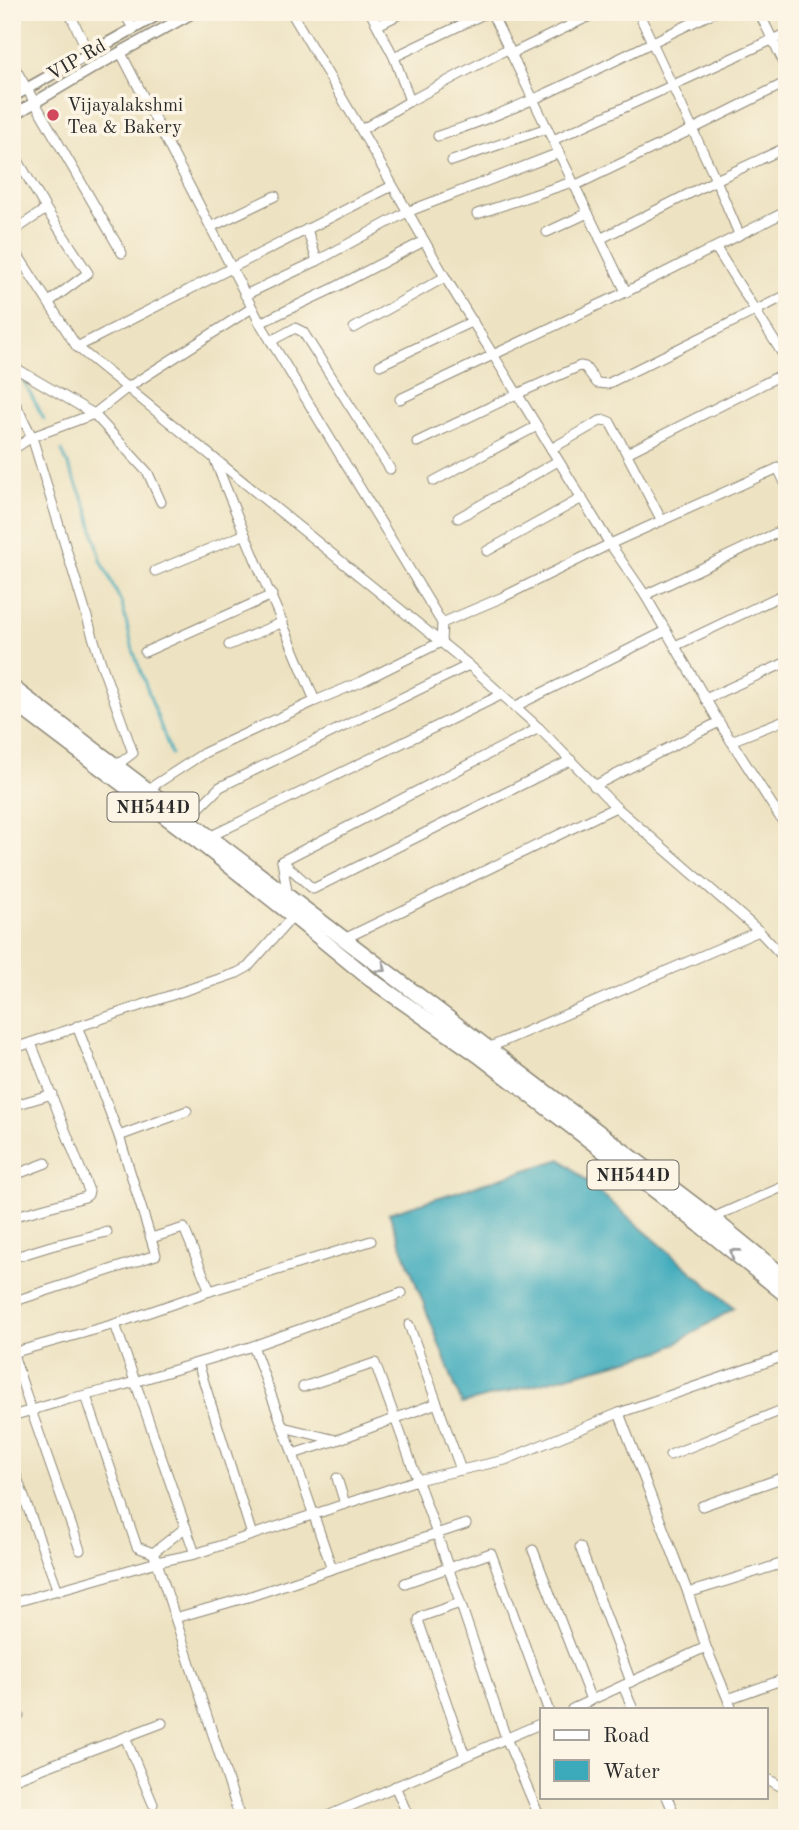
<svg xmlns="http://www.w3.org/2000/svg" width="799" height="1830" font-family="'Old Standard TT',serif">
<rect width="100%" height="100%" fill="#fcf5e5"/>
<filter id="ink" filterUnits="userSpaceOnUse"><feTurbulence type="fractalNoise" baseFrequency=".0143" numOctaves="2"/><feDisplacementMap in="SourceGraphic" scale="14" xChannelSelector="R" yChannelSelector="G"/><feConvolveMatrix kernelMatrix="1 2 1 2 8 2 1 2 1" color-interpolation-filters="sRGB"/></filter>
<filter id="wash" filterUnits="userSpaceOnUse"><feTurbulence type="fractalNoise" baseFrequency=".00686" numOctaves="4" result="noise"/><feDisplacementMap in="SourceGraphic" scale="28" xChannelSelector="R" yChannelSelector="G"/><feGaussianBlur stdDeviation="1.57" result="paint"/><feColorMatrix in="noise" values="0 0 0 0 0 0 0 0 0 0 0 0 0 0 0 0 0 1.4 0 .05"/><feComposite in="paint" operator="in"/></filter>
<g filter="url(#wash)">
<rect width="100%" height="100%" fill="#ede2c1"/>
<path fill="#3daabc" stroke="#346a74" stroke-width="2" d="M561,1159L734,1308L665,1350L462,1404L389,1213Z"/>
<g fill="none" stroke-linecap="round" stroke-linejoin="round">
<g stroke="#3daabc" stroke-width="2.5">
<path d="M23,380L44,419"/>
<path d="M62,451L88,510L101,560L122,604L133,650L171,754"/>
</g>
</g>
</g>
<g filter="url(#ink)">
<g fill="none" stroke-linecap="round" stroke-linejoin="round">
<g stroke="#8c8676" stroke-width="11">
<g id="minor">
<path d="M69,12L89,54"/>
<path d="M124,12L133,29"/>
<path d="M291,12L361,130L445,277L610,544L645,595L719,722L785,825"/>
<path d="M370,12L394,57L410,101"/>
<path d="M491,12L626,292"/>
<path d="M638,12L716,180L739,234"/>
<path d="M759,12L787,69"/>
<path d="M378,25L404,12"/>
<path d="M121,53L260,323L442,623L441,642L361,682L315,701L204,753L147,790"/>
<path d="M511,54L598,12"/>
<path d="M394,57L488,12"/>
<path d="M12,63L122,253"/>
<path d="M361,130L410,101L509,48"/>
<path d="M438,136C535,105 623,55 715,12"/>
<path d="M553,140L787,33"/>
<path d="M12,150L46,209L88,273L49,302"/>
<path d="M452,161L547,128"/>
<path d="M574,186L693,129L787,82"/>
<path d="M477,214L572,182"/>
<path d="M211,227L275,196"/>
<path d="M307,229L317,261"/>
<path d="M12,232L46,209"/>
<path d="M547,232L588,213"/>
<path d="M600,239L716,180L787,147"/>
<path d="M12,246L77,347L469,665L539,728L616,807L759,931L787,961"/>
<path d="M716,248L787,361"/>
<path d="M245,295L317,261L407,212L559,153"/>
<path d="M260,323L334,288L424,241"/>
<path d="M354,328L445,277"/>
<path d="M271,341L295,328L303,332L390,469"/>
<path d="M77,347L392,186"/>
<path d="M380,365L473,321"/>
<path d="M12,366L94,414L148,473L161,502"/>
<path d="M12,397L32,437L101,663L133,753L116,766"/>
<path d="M400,399L626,292L787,211"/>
<path d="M417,442L517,394L580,366L585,367L597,383L607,384L787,295"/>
<path d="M551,449L600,421L605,420L610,422L662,521"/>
<path d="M12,450L32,437L94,414L127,388L252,308"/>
<path d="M627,453L787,372"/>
<path d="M215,460C246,541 282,620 315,701"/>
<path d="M778,468L787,487"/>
<path d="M434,481L537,426"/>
<path d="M458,518L558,461"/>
<path d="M487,551L582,498"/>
<path d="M155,571L243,535"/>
<path d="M645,595L787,528"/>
<path d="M442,623L503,597L610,544L787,464"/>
<path d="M229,645L283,622"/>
<path d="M675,646L784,594"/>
<path d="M145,652L272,595"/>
<path d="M705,699L787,662"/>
<path d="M514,707L666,631"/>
<path d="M12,722L27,710"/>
<path d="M731,741L787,719"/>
<path d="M594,786L719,722"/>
<path d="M187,820L220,787L469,665"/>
<path d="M209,837L501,695"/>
<path d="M282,861L313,889L571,760"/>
<path d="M288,897L282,861L539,728"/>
<path d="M344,939L616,807"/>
<path d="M488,1048L759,931"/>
<path d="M12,1049L237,973L248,967L293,916"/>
<path d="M12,1106L52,1094"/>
<path d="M119,1136L187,1111"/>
<path d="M12,1176L46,1163"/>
<path d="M12,1217L85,1197L88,1195L89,1191L31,1043"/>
<path d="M712,1218L787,1185"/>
<path d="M151,1238L184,1228L210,1291"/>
<path d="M12,1258L51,1246L107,1232"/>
<path d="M12,1302L156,1255L119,1136L77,1026"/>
<path d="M115,1324L195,1554"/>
<path d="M409,1325L461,1470"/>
<path d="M253,1346L293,1454L332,1569"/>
<path d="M12,1351L31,1410L80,1550"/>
<path d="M12,1353L115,1324L210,1291L371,1241"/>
<path d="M198,1363L252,1535"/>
<path d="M303,1387L375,1363L437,1534L506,1738L540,1818"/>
<path d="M86,1396L137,1547L153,1553L157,1562L240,1818"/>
<path d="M619,1413L688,1593L706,1647L732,1709"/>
<path d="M12,1416L69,1399L111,1389L253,1346L402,1293"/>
<path d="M283,1427L336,1440"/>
<path d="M293,1454L337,1440L437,1403"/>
<path d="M670,1455L787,1408"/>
<path d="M12,1464L58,1591"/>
<path d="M337,1478L345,1504"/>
<path d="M702,1506L787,1476"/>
<path d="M580,1547L631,1682"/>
<path d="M533,1550L591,1700"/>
<path d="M153,1553L186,1527"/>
<path d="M405,1583L491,1553L548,1709"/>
<path d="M688,1593L787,1562"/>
<path d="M12,1603L157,1562L195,1554L417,1480L505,1460L619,1413L787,1355"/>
<path d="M460,1603L423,1616L419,1619V1623L465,1756"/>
<path d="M175,1618L248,1597L466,1524"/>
<path d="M623,1686L633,1709"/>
<path d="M728,1699L787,1678"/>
<path d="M572,1709L706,1647"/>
<path d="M12,1717L19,1716"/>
<path d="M125,1737L153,1804"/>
<path d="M766,1778L780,1786H787"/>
<path d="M12,1780L162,1723"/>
<path d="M395,1786L409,1818"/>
<path d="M667,1797L676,1818"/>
<path d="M323,1818L542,1723"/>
<path d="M773,1818L787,1816"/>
</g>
</g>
<g stroke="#8c8676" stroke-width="13">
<g id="tertiary">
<path d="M12,97L163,12"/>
<path d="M12,116L96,66L194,12"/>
</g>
</g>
<g stroke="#8c8676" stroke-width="17">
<g id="trunk">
<path d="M12,687L712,1218L787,1279"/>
<path d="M12,701L199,842L293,916L370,979L478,1055L577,1131L700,1225L787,1296"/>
</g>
</g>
<use href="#minor" stroke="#fff" stroke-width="9"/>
<use href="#tertiary" stroke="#fff" stroke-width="10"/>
<use href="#trunk" stroke="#fff" stroke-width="14"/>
</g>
<defs><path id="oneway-chevron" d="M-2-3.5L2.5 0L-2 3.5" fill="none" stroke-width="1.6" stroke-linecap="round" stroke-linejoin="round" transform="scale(1.75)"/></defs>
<g stroke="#a0a0a0">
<use href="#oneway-chevron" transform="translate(382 968) rotate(37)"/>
<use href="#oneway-chevron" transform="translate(734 1253) rotate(-141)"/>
</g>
</g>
<circle fill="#d1495b" stroke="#fcf5e5" stroke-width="2.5" cx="53" cy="115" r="7"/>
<g text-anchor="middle" stroke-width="7" stroke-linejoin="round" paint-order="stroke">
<g fill="#fcf5e5" stroke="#6a6863" stroke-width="2">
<rect x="107.5" y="792.5" width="91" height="29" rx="5"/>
<rect x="587.5" y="1160.5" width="91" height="29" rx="5"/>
</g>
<g font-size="18" font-weight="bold" fill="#2b2b2b">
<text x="153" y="813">NH544D</text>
<text x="633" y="1181">NH544D</text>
</g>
<g font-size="19" fill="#2b2b2b" stroke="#fcf5e5">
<text transform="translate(76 59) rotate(-30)" y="7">VIP Rd</text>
</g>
<g font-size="19" fill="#2b2b2b" stroke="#fcf5e5" text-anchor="start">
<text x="67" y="111">Vijayalakshmi<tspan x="67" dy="22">Tea &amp; Bakery</tspan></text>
</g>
</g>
<rect width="799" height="1830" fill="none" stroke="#fcf5e5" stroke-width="42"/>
<rect x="540" y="1708" width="228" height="91" fill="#fcf5e5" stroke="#a8a49b" stroke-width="2"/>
<rect x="554" y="1730" width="35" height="10" fill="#ffffff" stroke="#a8a49b" stroke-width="2"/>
<text x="603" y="1742" font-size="21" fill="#2b2b2b">Road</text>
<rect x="554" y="1760" width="35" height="21" fill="#3daabc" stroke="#a8a49b" stroke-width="2"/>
<text x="603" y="1778" font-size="21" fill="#2b2b2b">Water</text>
</svg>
